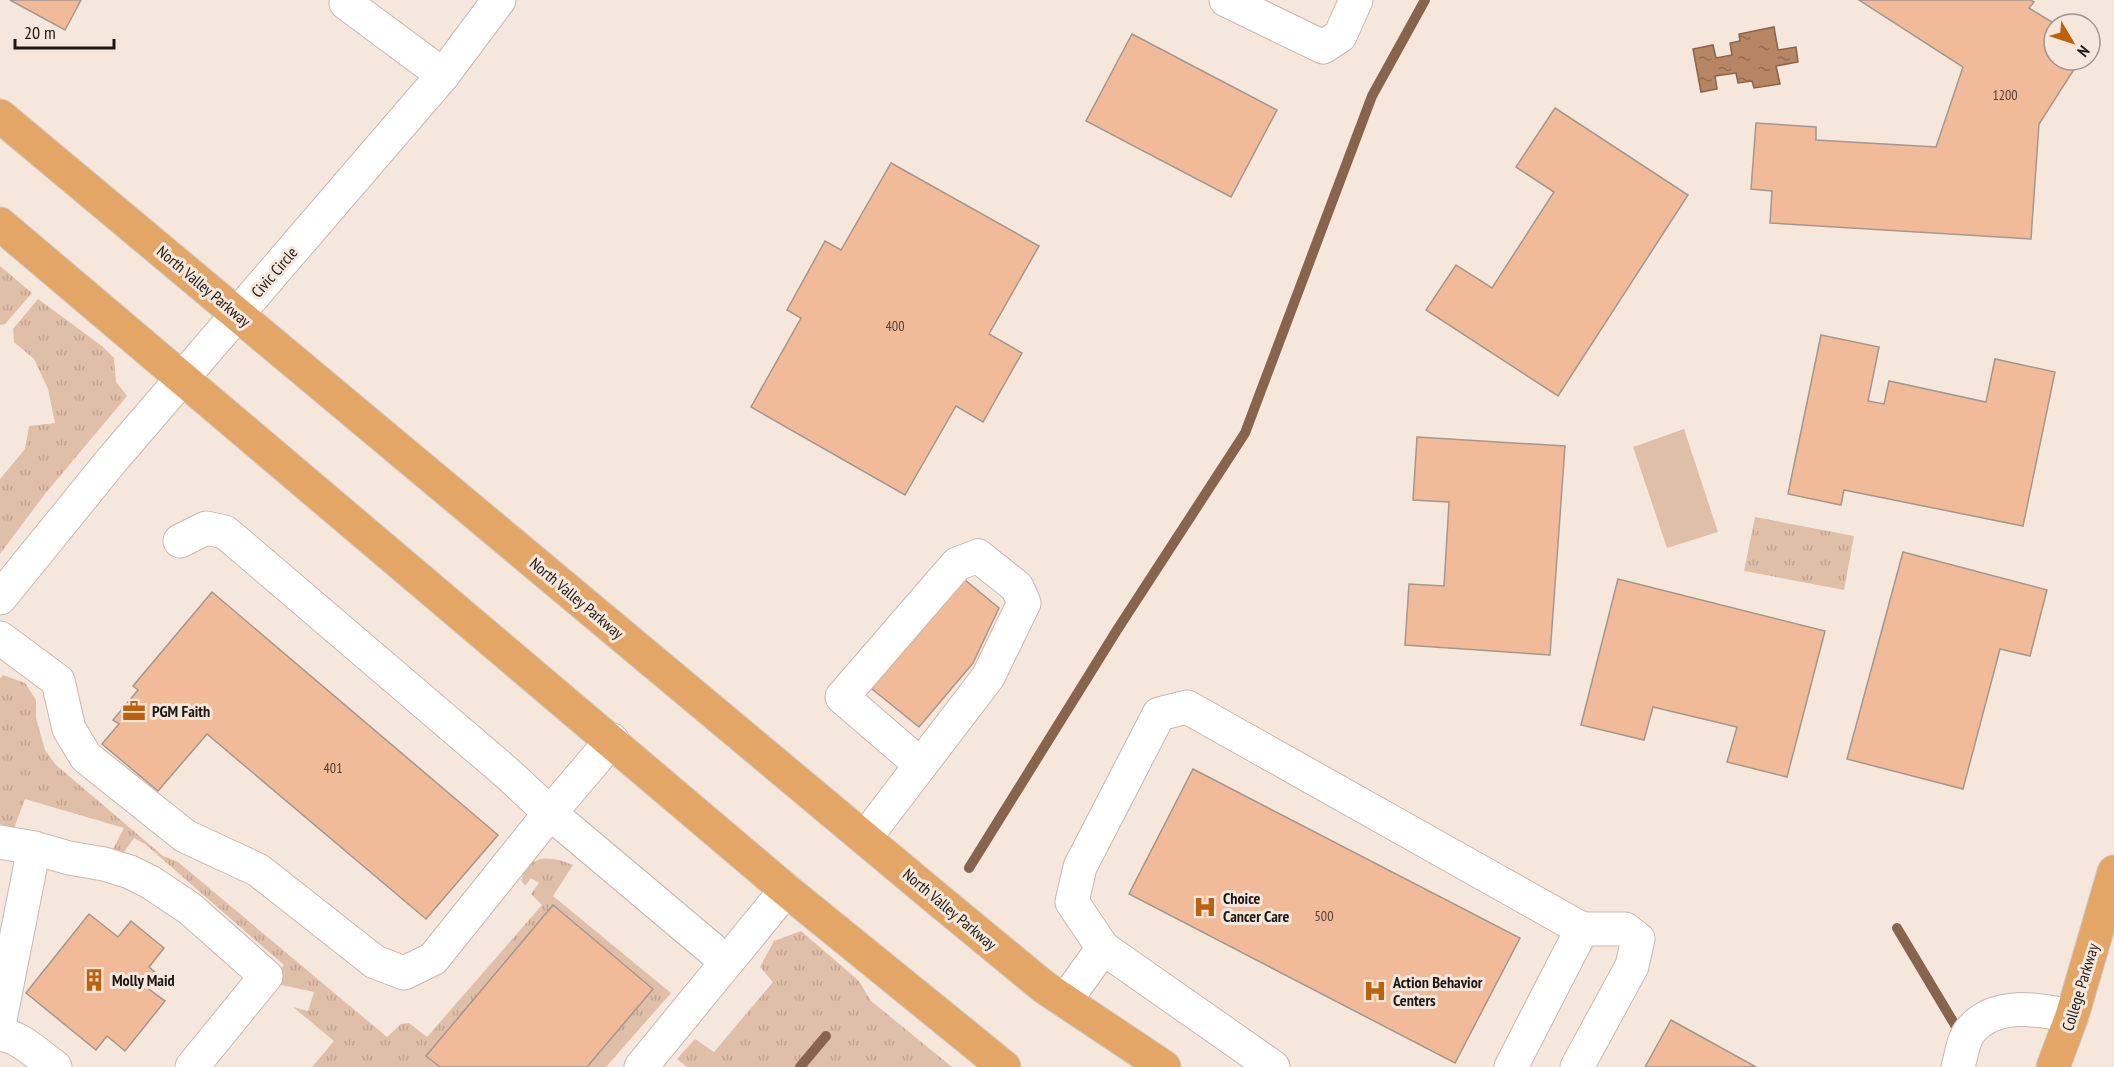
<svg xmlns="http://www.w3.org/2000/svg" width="2114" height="1067" font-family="'PT Sans Narrow',sans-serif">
<defs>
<pattern id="grass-tufts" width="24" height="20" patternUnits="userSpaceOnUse" patternTransform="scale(1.5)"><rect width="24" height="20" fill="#e0bfa9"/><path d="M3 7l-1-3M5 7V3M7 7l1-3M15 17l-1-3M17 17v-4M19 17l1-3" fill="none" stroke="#c0a391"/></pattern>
<pattern id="water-ripples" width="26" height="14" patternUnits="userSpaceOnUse" patternTransform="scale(1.5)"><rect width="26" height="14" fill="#b78564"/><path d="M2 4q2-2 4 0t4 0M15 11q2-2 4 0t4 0" fill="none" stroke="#946c51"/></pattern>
</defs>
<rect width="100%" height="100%" fill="#f6e7dd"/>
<g fill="url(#grass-tufts)">
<path d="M0,266L32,293L5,324L0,325Z"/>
<path d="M38,299L102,346L114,358L116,382L127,396L45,494L0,554V479L25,449L29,426L55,423L48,389L34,359L14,342L13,329Z"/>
<path d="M1755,517L1854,536L1844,590L1744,571Z"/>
<path d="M3,675L25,683L36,700V718L45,750L56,765L163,856L178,862L387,1037L401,1024L409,1023L427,1037L542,905L531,894L539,883L531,878L525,886L521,880C523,877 524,869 527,867C540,853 559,859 573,865L553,896L671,993L606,1067H312L334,1041L293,1007L308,1011L314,992L267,982L284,965L145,844L134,838L119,859L111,853L124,828L25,799L14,828L0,824V678Z"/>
<path d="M801,931L859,981L871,1001L952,1067H687L677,1059L695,1039L714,1052L773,982L760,967L774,941Z"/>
</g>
<path fill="#e0bfa9" d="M1684,429L1718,532L1667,548L1633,447Z"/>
<path fill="url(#water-ripples)" stroke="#89644c" stroke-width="1.5" d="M1774,27L1778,50L1796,47L1798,62L1776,66L1780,84L1754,88L1752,81L1738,83L1736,73L1715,76L1717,89L1701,92L1693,49L1713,45L1716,58L1732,55L1730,43L1740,41L1739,34Z"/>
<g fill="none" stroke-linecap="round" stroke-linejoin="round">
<g stroke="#89644c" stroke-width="10">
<path d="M969,868L1117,630L1245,433L1372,96L1425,0"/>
<path d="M1897,928L1961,1035"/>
<path d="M800,1067L826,1036"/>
</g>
</g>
<g fill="#f1bb99" stroke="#a5978e" stroke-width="1.5">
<path d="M10,0H81L65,30Z"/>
<path d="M1859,0H2031L2034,2L2029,8L2055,24L2054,60H2080L2039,124L2031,239L1770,223L1772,191L1751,189L1756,123L1816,127V140L1936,147L1963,67Z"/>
<path d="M1132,34L1277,110L1231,197L1086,121Z"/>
<path d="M1555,108L1688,195L1558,396L1426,310L1456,265L1492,288L1554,192L1516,167Z"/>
<path d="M891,163L1039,246L989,334L1022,353L983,422L956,406L905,495L751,407L801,318L787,310L825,241L841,250Z"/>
<path d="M1821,335L1879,347L1868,401L1884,404L1889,381L1986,402L1995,359L2055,372L2023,526L1844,490L1841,505L1788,494Z"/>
<path d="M1417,437L1565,446L1550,655L1405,645L1409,584L1444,586L1449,502L1413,500Z"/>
<path d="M1903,552L2047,590L2030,656L2000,649L1963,789L1847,759Z"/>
<path d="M959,575L999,608L973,663L919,727L867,685Z"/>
<path d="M1618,579L1825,631L1787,777L1727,762L1737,727L1653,707L1644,740L1581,725Z"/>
<path d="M212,592L498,835L426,919L207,734L158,791L102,744L119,724L113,720L138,690L133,686Z"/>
<path d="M1193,769L1520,938L1455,1063L1129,894Z"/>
<path d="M553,905L653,989L587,1067H440L426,1056Z"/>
<path d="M89,914L118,937L131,921L164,948L149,967L157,974L146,987L165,1001L125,1051L107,1036L96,1050L26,993Z"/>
<path d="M1671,1020L1756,1067H1645Z"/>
</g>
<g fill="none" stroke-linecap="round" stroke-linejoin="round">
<g stroke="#c7b8af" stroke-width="35">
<g id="minor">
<path d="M1226,0L1323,47L1340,36L1356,0"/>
<path d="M346,3L443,75"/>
<path d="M180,541L206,528L225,532L507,773L550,813L727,962L786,890"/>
<path d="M0,598L112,460L443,75L499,0"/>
<path d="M0,638L58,681L69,729L86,757L185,836L258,870L375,962L404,973L433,959L550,813L612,740"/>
<path d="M865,838L988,677L1024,603L1017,587L978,556L957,564L842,697L921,765"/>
<path d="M0,842L34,848L69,858L104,864L130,872L150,882L189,908L266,976L192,1067"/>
<path d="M1103,948L1273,1067"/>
<path d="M1065,1001L1103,948L1072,902L1080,867L1159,714L1187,707L1582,929L1511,1067"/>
<path d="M0,1020L34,848"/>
<path d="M0,1034C21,1037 38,1055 55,1067"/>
<path d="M641,1067L727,962"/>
<path d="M1577,1067L1632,966L1638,939L1625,929H1582"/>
<path d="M1958,1067C1961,1057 1963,1040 1970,1031C1995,1001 2038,1009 2072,1016"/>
</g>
</g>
<g stroke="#cdcccb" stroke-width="35">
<g id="major">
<path d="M0,116L936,898L1044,987L1164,1067"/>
<path d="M0,224L786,890L1004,1067"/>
<path d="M2053,1067L2072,1016L2114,872"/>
</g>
</g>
<use href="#minor" stroke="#fff" stroke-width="33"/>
<use href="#major" stroke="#e4a666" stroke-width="33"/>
</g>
<defs>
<g id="office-bare" transform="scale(1.8)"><path d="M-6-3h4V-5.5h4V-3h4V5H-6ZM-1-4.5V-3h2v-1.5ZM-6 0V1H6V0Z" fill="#bd610c" stroke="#f6e7dd" stroke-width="2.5" paint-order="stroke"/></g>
<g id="hospital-bare" transform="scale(1.8)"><path d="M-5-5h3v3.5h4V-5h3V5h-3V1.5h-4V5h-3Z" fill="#bd610c" stroke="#f6e7dd" stroke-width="2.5" paint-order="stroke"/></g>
<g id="building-bare" transform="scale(1.8)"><path d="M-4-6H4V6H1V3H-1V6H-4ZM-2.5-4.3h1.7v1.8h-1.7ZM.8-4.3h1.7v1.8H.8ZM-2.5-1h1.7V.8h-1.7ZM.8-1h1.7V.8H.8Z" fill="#bd610c" stroke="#f6e7dd" stroke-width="2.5" paint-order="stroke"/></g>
</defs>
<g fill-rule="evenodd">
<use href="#office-bare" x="134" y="711"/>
<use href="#hospital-bare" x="1205" y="907"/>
<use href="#building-bare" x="94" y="980"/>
<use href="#hospital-bare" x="1375" y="991"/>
</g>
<g text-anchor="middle" stroke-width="6" stroke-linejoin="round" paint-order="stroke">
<g font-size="14" fill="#524035">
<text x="2005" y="100">1200</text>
<text x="895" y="331">400</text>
<text x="333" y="773">401</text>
<text x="1324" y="921">500</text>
</g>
<g font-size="16" fill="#1d1714" stroke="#f6e7dd">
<text transform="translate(274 272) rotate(-49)" y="6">Civic Circle</text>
<text transform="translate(204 286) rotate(40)" y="6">North Valley Parkway</text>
<text transform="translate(577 598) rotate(40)" y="6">North Valley Parkway</text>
<text transform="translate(950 909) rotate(40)" y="6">North Valley Parkway</text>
<text transform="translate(2080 987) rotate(-73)" y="6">College Parkway</text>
</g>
<g font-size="16" font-weight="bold" fill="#1d1714" stroke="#f6e7dd" text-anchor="start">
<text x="152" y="717">PGM Faith</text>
<text x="1223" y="904">Choice<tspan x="1223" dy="18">Cancer Care</tspan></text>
<text x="112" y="986">Molly Maid</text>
<text x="1393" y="988">Action Behavior<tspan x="1393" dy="18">Centers</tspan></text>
</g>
</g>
<g transform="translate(2072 42) rotate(129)"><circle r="28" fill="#f6e7dd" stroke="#9f948d" stroke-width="1.5"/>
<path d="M0-4.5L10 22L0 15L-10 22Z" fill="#bd610c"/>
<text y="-9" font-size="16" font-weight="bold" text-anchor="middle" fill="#1d1714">N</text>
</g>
<path d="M15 39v9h99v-9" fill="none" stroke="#1d1714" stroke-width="3"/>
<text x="24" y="39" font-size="18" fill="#1d1714" stroke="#f6e7dd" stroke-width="4.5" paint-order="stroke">20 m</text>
</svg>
